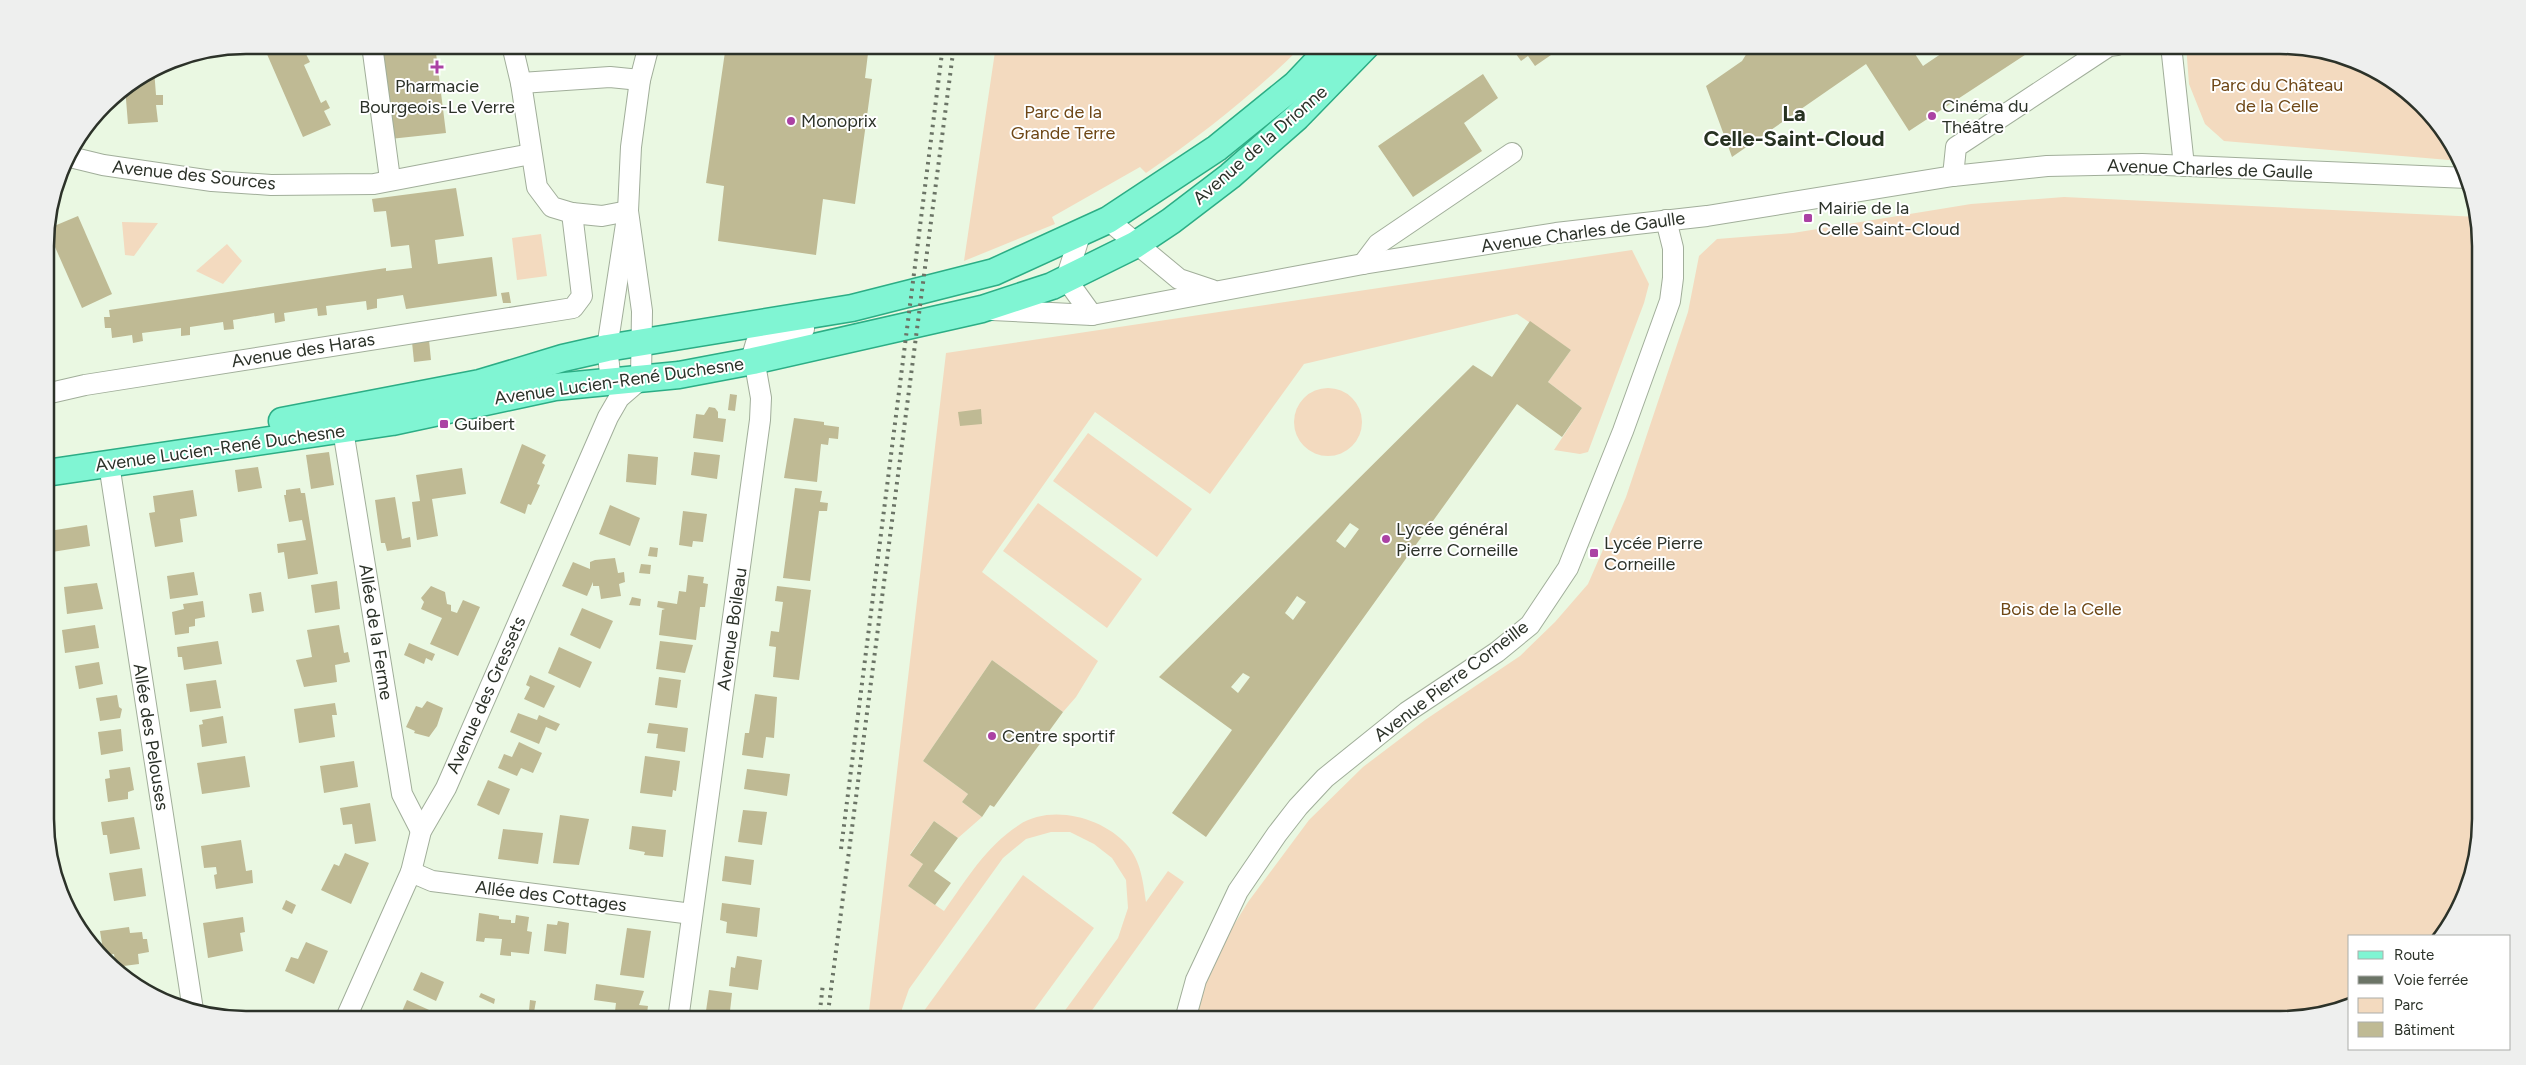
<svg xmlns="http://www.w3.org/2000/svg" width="2526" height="1065" font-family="Figtree,sans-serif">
<rect width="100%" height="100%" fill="#eaf8e2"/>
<g fill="#f3dabf">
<path d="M996,45H1303C1255,93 1202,135 1146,173L1140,167L1052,217L1055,224L964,261Z"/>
<path d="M2186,45H2281L2357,60L2402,86L2439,123L2461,161L2224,141L2205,124L2189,84Z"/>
<path d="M2064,197L2479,217L2481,820L2466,896L2443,936H2350V1007L2294,1020H1189L1200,980L1248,902L1309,820L1363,767L1425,720L1520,656L1555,622L1588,584L1626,497L1688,312L1699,256L1717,239L1793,233L1971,204Z"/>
<path d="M122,222L158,223L134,256L125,255Z"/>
<path d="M541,234L547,276L517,280L512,238Z"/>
<path d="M227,244L242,261L223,284L196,271Z"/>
<path d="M1632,250L1649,284L1644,303L1588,452L1580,454L1554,450L1582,408L1548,382L1571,350L1517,314L1304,364L1210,494L1095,412L982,572L1098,661L1076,697L1063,712L992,660L923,761L968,794L962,802L982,817L958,838L934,821L910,854L923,864L908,886L944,911C966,880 986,846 1019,825C1051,804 1102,817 1127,845C1141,861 1143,882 1146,902L1168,871L1184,882L1085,1020H1058L1118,938L1128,908L1126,880L1112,858L1094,844L1070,832H1051L1026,839L1003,858L909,989L902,1009V1020H868L946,353Z"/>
<circle cx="1328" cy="422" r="34"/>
<path d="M1088,433L1192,509L1157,557L1053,481Z"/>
<path d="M1038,503L1142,579L1107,628L1003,551Z"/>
<path d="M1023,875L1094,928L1027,1020H927L921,1015Z"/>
</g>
<g fill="#bfba94" fill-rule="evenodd">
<path d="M263,45H295L300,55L305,52L310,62L304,65L321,103L326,100L330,108L324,111L331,125L303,137Z"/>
<path d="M378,45H435L446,133L390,139Z"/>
<path d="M726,45H869L865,78L872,79L855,204L823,199L816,255L718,241L724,186L706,183Z"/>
<path d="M1522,45H1559L1549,52L1551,55L1535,66L1528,56L1521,61L1516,54L1524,48Z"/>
<path d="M1752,45H1909L1923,66L1954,45H2040L1909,131L1866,64L1732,157L1706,86L1742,61Z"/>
<path d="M154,69L156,95H163V105H156L158,122L128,124L125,87Z"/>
<path d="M1483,74L1498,98L1464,123L1482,151L1413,197L1378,146Z"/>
<path d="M456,188L464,236L435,240L438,264L492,257L497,296L406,309L403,295L377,299V308L367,310L366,301L326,306L327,315L318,316L317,308L284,313L285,321L275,323L274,313L233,320L234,329L224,330L223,322L190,327V335L181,336V328L142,333L143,341L133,343L132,335L112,338L111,328H105L104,317H110L109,310L386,268V271L412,268L409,245L391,247L386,211L374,212L372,199Z"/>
<path d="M78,216L112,294L82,308L47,229Z"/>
<path d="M509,292L511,303H503L501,293Z"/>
<path d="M1530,321L1571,350L1548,382L1582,408L1562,437L1517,404L1206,837L1172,813L1232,730L1159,677L1473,365L1492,377ZM1350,523L1359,529L1345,548L1336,541ZM1297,596L1306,602L1293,620L1285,613ZM1243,673L1250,677L1238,693L1231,687Z"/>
<path d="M429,340L431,360L414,362L412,342Z"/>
<path d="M730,394L737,395L735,411L728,410Z"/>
<path d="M709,407L715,408L718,412V418L726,419L723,442L693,438L696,414L704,415Z"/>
<path d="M981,409L982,424L960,426L958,412Z"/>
<path d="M794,418L824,422V425L839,427L838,439L829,438L828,445L821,444L817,482L784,478Z"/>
<path d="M522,444L546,455L542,463L545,465L537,484L540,485L531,505L528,504L525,514L500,503Z"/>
<path d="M329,452L334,485L311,489L306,455Z"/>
<path d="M694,452L720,455L717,479L691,475Z"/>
<path d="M628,454L658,457L656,485L626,482Z"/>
<path d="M258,467L262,488L238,492L235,470Z"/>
<path d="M462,468L466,494L432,499L438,536L417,540L412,502L420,501L416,475Z"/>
<path d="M300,488L301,493H305L318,574L288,579L284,552L278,553L277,544L306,540L302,520L289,522L284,495H286V490Z"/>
<path d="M795,488L822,491L820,502L828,503L827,511H819L810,581L783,578Z"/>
<path d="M193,490L197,516L180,519L183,542L155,547L149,513L155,512L153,496Z"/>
<path d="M395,497L402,539L410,537L411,547L387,551L385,543H381L375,500Z"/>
<path d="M610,505L640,518L630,546L599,534Z"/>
<path d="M683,511L707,514L703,542L693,541L692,547L679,545Z"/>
<path d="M46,517L49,531L87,525L90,546L52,552L51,543H46Z"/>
<path d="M650,547L658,548L657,557L648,556Z"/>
<path d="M615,558L618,573L624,572L625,582L619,584L621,596L601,599L599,586H593V582L587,596L562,586L573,562L590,569V562L595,560Z"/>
<path d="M641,564L651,565L650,574L639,573Z"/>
<path d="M194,572L198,595L170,599L167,576Z"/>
<path d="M688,575L704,577L703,583L708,584L705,607H700L696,640L659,635L662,610L665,609L657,607L658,601L677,604L679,591L686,592Z"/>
<path d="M337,581L340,609L315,613L311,585Z"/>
<path d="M97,583L103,609L67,614L64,587Z"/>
<path d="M431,586L445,592L447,604L451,605V611L457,613L463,600L480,607L458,656L430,644L442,618L421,609L424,602L421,598Z"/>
<path d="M777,586L811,590L799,680L773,677L776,647L769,646L771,631L779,632L783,602L775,601Z"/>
<path d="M261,592L264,611L252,613L249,594Z"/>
<path d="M632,597L641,599L640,606L629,605Z"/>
<path d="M203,601L205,617L195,619V626L189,627V633L175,635L172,612L184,609L183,604Z"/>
<path d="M582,608L613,621L600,649L570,635Z"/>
<path d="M95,625L99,648L65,653L62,630Z"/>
<path d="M339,625L344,653L348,652L350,662L335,665L337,682L304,687L296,660L312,657L307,630Z"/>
<path d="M218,641L222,664L184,670L182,657H178L177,647Z"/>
<path d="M660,641L693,645L685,673L656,669Z"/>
<path d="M409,643L435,654L432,661L426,658L424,664L404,655Z"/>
<path d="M559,647L592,662L580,688L548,673Z"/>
<path d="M992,660L1063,712L994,807L990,805L982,817L962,802L968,794L923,761Z"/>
<path d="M99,662L103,684L79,689L75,666Z"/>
<path d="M530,675L555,686L544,708L524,699L530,687L526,685Z"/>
<path d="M659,677L681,680L677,708L655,705Z"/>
<path d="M216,680L221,708L190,712L186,684Z"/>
<path d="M755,694L777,697L774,738L766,737L763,758L742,755L745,733H749Z"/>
<path d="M117,695L119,707L122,709L120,718L100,721L96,698Z"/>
<path d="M427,701L443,708L437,726L429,737L414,733L415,731L406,727L416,706L422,708Z"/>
<path d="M335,703L337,715H332L335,737L299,743L294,709Z"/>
<path d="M518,713L537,720L539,715L560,724L556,731L546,727L539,744L510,732Z"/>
<path d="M223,716L227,743L202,747L199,725L203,724L202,720Z"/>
<path d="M649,723L688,728L685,752L656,748L658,734L647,733Z"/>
<path d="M121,729L123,751L101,755L98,732Z"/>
<path d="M519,742L542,753L533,773L521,768L517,776L498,768L504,754L512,757Z"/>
<path d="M245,756L250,787L202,794L197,763Z"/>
<path d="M645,756L680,761L676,791L673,790L672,797L640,793Z"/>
<path d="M354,761L358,787L324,793L320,766Z"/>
<path d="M130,767L134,790L128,792V799L108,802L105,779L110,778L109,770Z"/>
<path d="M747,769L790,774L787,796L744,789Z"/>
<path d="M488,780L510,789L499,815L477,805Z"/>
<path d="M370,803L376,841L355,844L352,824L343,825L340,808Z"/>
<path d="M743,810L767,812L762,845L738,842Z"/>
<path d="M560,815L589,819L579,865L553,863Z"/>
<path d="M134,817L140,849L110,854L107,835H103L101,822Z"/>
<path d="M934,821L958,838L934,871L951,883L935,905L908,886L923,864L910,855Z"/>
<path d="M632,826L666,830L663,857L644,855L645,852L629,849Z"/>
<path d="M503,829L543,833L538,864L498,859Z"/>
<path d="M241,840L246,871L252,870L253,883L216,889L214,875L217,874L216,867L204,868L201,846Z"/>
<path d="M345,853L369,863L351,904L321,890L334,864L339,866Z"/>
<path d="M725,856L754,860L751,885L722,881Z"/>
<path d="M142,868L146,896L114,901L109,873Z"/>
<path d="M286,900L296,905L292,914L282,909Z"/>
<path d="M722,903L760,908L757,937L726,933L727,922L720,920Z"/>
<path d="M479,913L499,916V919L511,920V923H515L516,915L529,917L527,931L532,932L529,954L511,952V956L500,955L502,939L485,938L484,942L476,941Z"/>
<path d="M243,917L245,932L240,933L243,951L208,958L203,923Z"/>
<path d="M558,921L569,923L566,954L544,951L547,924L557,925Z"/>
<path d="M129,927L130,933L142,932L143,939H147L149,952L138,954L139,964L116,967L114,954L104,956L100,931Z"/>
<path d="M627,928L651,931L644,978L620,975Z"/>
<path d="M306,942L328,951L314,984L285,971L291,957L298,959Z"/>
<path d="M737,956L762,960L758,990L729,986L731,967L735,968Z"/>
<path d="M421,972L444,982L436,1001L413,990Z"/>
<path d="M596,984L644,991L639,1005L648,1006L646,1020H614L616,1003L594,1000Z"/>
<path d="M157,988L159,999L143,990Z"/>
<path d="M709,990L732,993L729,1020L705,1018Z"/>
<path d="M481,993L495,999L494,1004L479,997Z"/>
<path d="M407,1000L447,1018L446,1020H410L400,1016Z"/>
<path d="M530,1000L536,1001L534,1012L529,1011Z"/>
<path d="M266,1015L276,1020H264Z"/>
</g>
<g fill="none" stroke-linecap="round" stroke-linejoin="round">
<g stroke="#a1ae9a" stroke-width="22">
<g id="minor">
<path d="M372,45L390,179"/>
<path d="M512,45L521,83L537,187L552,207L572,213L602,216L628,211"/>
<path d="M2171,45L2184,166"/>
<path d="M521,83L610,77L640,80"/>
<path d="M66,156L103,165L212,181L271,185L374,184L531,154"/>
<path d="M1953,176L1956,147L2109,46L2117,45"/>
<path d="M1108,220L1179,279L1212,290"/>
<path d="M1080,235L1066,279L1092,315"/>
<path d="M1363,264L1378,244L1512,153"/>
<path d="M992,310L1092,315L1363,264L1556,233L1707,216L1953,176L2047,166L2142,164L2468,178"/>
<path d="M611,381L607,348L628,211L631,147L640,80L649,45"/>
<path d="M46,394L85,385L573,308L582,296L572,213"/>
<path d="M343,430L402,794L421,831"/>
<path d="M109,464L193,1010"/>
<path d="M411,872L432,881L692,914"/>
<path d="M345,1020L411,872L421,831L446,788L608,417L619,398L641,379L642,311L628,211"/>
<path d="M678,1020L760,420L761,398L753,353L756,343L763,336L804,329"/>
<path d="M1185,1020L1196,980L1238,891L1277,834L1298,807L1325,778L1407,712L1497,652L1530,625L1568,568L1623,431L1670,301L1673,278V248L1666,220"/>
</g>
</g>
<g stroke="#2cad85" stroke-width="29">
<g id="major">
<path d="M282,421L480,383L563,358L607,348L852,308L994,272L1108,220L1217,148L1296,84L1333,45"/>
<path d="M46,473L392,422L555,387L679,375L753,361L982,309L1052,286L1135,245L1171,221L1230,176L1297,117L1367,45"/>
</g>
</g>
<use href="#minor" stroke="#fff" stroke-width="20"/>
<use href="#major" stroke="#80f5d3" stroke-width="26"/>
<g stroke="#6b7466" stroke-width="4" stroke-dasharray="2.5 5" stroke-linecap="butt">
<path d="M841,849L943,45"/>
<path d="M819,1020L823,983"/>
<path d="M827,1020L954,45"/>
</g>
</g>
<g fill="#ab42a4" stroke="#fff" stroke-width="2">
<path d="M434.5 59.5h5v5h5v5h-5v5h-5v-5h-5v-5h5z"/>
<circle cx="1932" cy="116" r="5"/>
<circle cx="791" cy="121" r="5"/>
<rect x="1803" y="213" width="10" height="10" rx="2.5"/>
<rect x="439" y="419" width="10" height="10" rx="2.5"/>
<circle cx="1386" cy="539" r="5"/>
<rect x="1589" y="548" width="10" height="10" rx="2.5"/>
<circle cx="992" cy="736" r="5"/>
</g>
<g text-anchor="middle" stroke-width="4" stroke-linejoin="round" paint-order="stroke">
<g font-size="18" fill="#6e4716" stroke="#fff">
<text x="2277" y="91">Parc du Château<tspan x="2277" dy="21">de la Celle</tspan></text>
<text x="1063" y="118">Parc de la<tspan x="1063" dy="21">Grande Terre</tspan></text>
<text x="2061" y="615">Bois de la Celle</text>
</g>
<g font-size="18" fill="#2c3229" stroke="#fff" text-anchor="start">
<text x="437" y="92" text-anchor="middle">Pharmacie<tspan x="437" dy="21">Bourgeois-Le Verre</tspan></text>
<text x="1942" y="112">Cinéma du<tspan x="1942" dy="21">Théâtre</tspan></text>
<text x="801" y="127">Monoprix</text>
<text x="1818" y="214">Mairie de la<tspan x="1818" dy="21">Celle Saint-Cloud</tspan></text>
<text x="454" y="430">Guibert</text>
<text x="1396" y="535">Lycée général<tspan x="1396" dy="21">Pierre Corneille</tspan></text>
<text x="1604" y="549">Lycée Pierre<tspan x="1604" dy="21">Corneille</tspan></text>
<text x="1002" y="742">Centre sportif</text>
</g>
<g font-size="18" fill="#2c3229" stroke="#fff">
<text transform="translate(1260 145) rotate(-41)" y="6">Avenue de la Drionne</text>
<text transform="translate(2210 169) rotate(2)" y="6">Avenue Charles de Gaulle</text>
<text transform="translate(194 175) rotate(6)" y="6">Avenue des Sources</text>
<text transform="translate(1583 232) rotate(-8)" y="6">Avenue Charles de Gaulle</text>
<text transform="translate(303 350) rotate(-9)" y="6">Avenue des Haras</text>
<text transform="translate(619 381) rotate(-8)" y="6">Avenue Lucien-René Duchesne</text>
<text transform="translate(220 448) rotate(-8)" y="6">Avenue Lucien-René Duchesne</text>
<text transform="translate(732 629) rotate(-82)" y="6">Avenue Boileau</text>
<text transform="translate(376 632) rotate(81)" y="6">Allée de la Ferme</text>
<text transform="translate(1451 681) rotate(-37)" y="6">Avenue Pierre Corneille</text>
<text transform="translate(486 695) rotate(-66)" y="6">Avenue des Gressets</text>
<text transform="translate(151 737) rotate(81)" y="6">Allée des Pelouses</text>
<text transform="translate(551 896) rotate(7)" y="6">Allée des Cottages</text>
</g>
<g font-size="22" font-weight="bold" fill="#273221" stroke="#fff">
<text x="1794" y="121">La<tspan x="1794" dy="25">Celle-Saint-Cloud</tspan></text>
</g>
</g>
<path d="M0 0H2526V1065H0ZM246 54H2280A192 192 0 0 1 2472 246V819A192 192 0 0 1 2280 1011H246A192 192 0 0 1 54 819V246A192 192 0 0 1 246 54Z" fill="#eeefee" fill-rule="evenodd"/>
<path fill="none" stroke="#2c3229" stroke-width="2.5" d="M246 54H2280A192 192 0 0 1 2472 246V819A192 192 0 0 1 2280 1011H246A192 192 0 0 1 54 819V246A192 192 0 0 1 246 54Z"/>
<rect x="2348" y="935" width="162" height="115" fill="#ffffff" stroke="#abada9"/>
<rect x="2358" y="951" width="25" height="8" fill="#80f5d3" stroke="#abada9"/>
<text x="2394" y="960" font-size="15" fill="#2c3229">Route</text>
<rect x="2358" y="976" width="25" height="8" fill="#6b7466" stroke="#abada9"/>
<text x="2394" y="985" font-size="15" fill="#2c3229">Voie ferrée</text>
<rect x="2358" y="998" width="25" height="15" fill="#f3dabf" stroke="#abada9"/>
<text x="2394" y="1010" font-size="15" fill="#2c3229">Parc</text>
<rect x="2358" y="1022" width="25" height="15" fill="#bfba94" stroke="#abada9"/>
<text x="2394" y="1035" font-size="15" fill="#2c3229">Bâtiment</text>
</svg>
